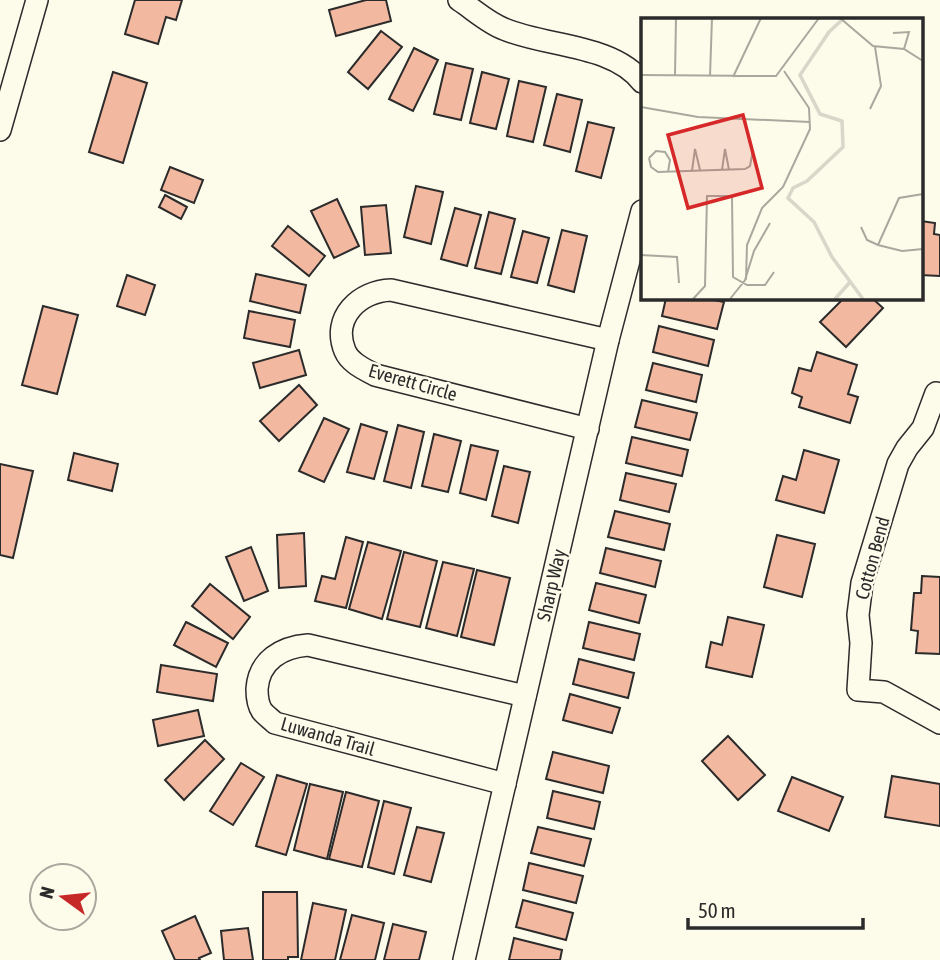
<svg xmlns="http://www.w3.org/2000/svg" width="940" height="960" font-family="'Asap Condensed',sans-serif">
<rect width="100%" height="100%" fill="#fdfbea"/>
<g fill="#f2b8a0" stroke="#2b2b2b" stroke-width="2">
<path d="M135,0H182L176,20L166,17L158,44L125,34Z"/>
<path d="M366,0H386L391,21L336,36L329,10Z"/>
<path d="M381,31L402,47L368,89L348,72Z"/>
<path d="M414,48L438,60L413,111L389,99Z"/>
<path d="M446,63L473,69L461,120L434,114Z"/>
<path d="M113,72L147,83L123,163L89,152Z"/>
<path d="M482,72L509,79L496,129L470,123Z"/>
<path d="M519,81L546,87L533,142L507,136Z"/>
<path d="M557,94L582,100L570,152L544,145Z"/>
<path d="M588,122L614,128L601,178L576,171Z"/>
<path d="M170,167L203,180L194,203L161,190Z"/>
<path d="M416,186L443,192L431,244L404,237Z"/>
<path d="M165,195L187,207L181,219L159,207Z"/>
<path d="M337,199L359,246L334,258L311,211Z"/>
<path d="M386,205L391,253L365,255L361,207Z"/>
<path d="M455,208L481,215L467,266L441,259Z"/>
<path d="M489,212L515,219L501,274L475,268Z"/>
<path d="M921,221L935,223L934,234L940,235V276L921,275V280Z"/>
<path d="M288,226L325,256L309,276L272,246Z"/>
<path d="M562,230L587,236L574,292L548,285Z"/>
<path d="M523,231L549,238L537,283L511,277Z"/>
<path d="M256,274L306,285L300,313L250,301Z"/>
<path d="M127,275L155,285L145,315L117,306Z"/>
<path d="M666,298H704L724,302L717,329L662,316Z"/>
<path d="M844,298H872L883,308L846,347L820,322Z"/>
<path d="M43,306L78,315L57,394L22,385Z"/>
<path d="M249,311L295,320L290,347L244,338Z"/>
<path d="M659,326L714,340L708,366L653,352Z"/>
<path d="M299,350L306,375L260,388L253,363Z"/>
<path d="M817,352L857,365L848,394L858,397L850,423L799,407L802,397L792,393L799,368L811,371Z"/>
<path d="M653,363L702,375L696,402L646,390Z"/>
<path d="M299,385L317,405L279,441L260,421Z"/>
<path d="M642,400L697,413L690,440L635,427Z"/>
<path d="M324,418L349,429L324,482L299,471Z"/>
<path d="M361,424L387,432L374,479L347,472Z"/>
<path d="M398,425L424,432L411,488L384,481Z"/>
<path d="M434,434L461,441L448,492L422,486Z"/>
<path d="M632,437L688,450L682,476L626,463Z"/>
<path d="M471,445L498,451L486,500L460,493Z"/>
<path d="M804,450L839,460L824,513L776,500L783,476L796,480Z"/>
<path d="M74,453L118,464L112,491L68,480Z"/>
<path d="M0,464L33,471L13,558L0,555Z"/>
<path d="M504,466L530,472L518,523L492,516Z"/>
<path d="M626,473L676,484L669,512L620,500Z"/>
<path d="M615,511L670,524L664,550L608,537Z"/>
<path d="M304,533L306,586L279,588L277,535Z"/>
<path d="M777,535L815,544L802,597L764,587Z"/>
<path d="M346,537L363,542L346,608L315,601L322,576L335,579Z"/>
<path d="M368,542L401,551L382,619L349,609Z"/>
<path d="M251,547L268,591L244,601L226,557Z"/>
<path d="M606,548L661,561L655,587L600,573Z"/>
<path d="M404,552L437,561L420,627L387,619Z"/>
<path d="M443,562L474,569L457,636L426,628Z"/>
<path d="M477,570L510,578L494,645L461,637Z"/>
<path d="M922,576L940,577V654L916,653L918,631L911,630L914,593H921Z"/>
<path d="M596,583L646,595L639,623L589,610Z"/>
<path d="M210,584L250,617L233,639L192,606Z"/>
<path d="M728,617L764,625L752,677L706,667L711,642L722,645Z"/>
<path d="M186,622L228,643L216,667L174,645Z"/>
<path d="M589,622L640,634L634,660L583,648Z"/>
<path d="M579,659L634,673L628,698L573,684Z"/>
<path d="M161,665L217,674L213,701L157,692Z"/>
<path d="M570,694L620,708L612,733L563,720Z"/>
<path d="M198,710L204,736L158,746L153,720Z"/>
<path d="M728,736L765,775L738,800L702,761Z"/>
<path d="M205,740L224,759L184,800L165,780Z"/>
<path d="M553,752L609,766L603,793L546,779Z"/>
<path d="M241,763L264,777L233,825L210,811Z"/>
<path d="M277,775L307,784L286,855L256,846Z"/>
<path d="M892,776L940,784V826L885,817Z"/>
<path d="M792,777L843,797L829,831L778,811Z"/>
<path d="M310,784L343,792L327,859L294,850Z"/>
<path d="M553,791L600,802L594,829L547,818Z"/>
<path d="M346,792L379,801L362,867L329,859Z"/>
<path d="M384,801L411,808L394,874L368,867Z"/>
<path d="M417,827L444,833L431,882L404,875Z"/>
<path d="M538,827L591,839L584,866L531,853Z"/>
<path d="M529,863L583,876L576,903L523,890Z"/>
<path d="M263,892H297L298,957H288V960H263Z"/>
<path d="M523,900L573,913L566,940L516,927Z"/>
<path d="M313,903L346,910L335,960H301Z"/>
<path d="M352,915L384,923L375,960H340Z"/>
<path d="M195,916L211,953L199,958L200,960H175L162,931Z"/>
<path d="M393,924L426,932L419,960H384Z"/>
<path d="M248,928L253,960H224L221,931Z"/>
<path d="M514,938L562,950L560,960H509Z"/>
</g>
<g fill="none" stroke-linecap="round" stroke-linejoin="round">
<g stroke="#2b2b2b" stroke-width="24">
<g id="minor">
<path d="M459,0C473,9 488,23 504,29C546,47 613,44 642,82"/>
<path d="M0,130L37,0"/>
<path d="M940,394L936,393L923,428L907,448L898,464L862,583L858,615L861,643L858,690L884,692L940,723"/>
<path d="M588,429L375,375C364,369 350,363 345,351C331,317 360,291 391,290L608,340"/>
<path d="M505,784L275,723C271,719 265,715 262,711C258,705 257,696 257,689C259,660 282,647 308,645L525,696"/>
<path d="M464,960L608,340L642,211"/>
</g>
</g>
<use href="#minor" stroke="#fdfbea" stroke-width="21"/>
</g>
<g text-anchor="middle" stroke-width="5" stroke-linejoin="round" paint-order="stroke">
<g font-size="19" fill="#2b2b2b" stroke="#fdfbea">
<text transform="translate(413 382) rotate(16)" y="7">Everett Circle</text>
<text transform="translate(872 558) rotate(-75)" y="7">Cotton Bend</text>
<text transform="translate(551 585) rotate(-77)" y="7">Sharp Way</text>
<text transform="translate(328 736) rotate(16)" y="7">Luwanda Trail</text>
</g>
</g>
<g transform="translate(641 18)">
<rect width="282" height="282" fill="#fdfbea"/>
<path fill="none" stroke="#d8d7c9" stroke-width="3.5" d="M203,0L188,14L159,57L179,96L201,103L202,129L166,163L152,170L147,180L173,204L191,239L222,281M194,281L210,263"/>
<path fill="none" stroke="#a9a89e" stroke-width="2" d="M199,0L232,28L263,31L282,43M252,15L268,14L263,31M0,57L135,58L178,0M34,57L35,0M69,58L71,0M92,59L120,0M0,89L57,99L169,104M229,91L240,68L234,29M8,140L10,149L17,154L104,151L109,148L112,132M8,140L15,133L24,134L29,142L27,154M81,152L84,131L88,152M51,153L54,131L59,152M220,209L226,222L237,227L261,233L282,231M237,227L258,180L282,176M0,237L36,239L38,265M104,262L113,233L129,205M52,281L64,268L66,178H91L92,259L106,267H124L133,254M89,281L105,261L106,227L121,190L142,169L169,111L168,90L143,53"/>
<path fill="#d62828" fill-opacity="0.15" stroke="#d62828" stroke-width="3.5" d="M102,97L121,170L47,190L27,117Z"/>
<rect width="282" height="282" fill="none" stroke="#2b2b2b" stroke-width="3.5"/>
</g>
<g transform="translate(63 897) rotate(285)"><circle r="33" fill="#fdfbea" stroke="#a9a89e" stroke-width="2"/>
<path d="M0-5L12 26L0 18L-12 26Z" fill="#c62828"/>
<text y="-10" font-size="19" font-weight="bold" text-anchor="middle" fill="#2b2b2b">N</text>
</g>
<path d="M688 918v10h175v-10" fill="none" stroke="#2b2b2b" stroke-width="3.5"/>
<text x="698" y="918" font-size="21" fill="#2b2b2b" stroke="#fdfbea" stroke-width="5" paint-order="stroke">50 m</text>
</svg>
